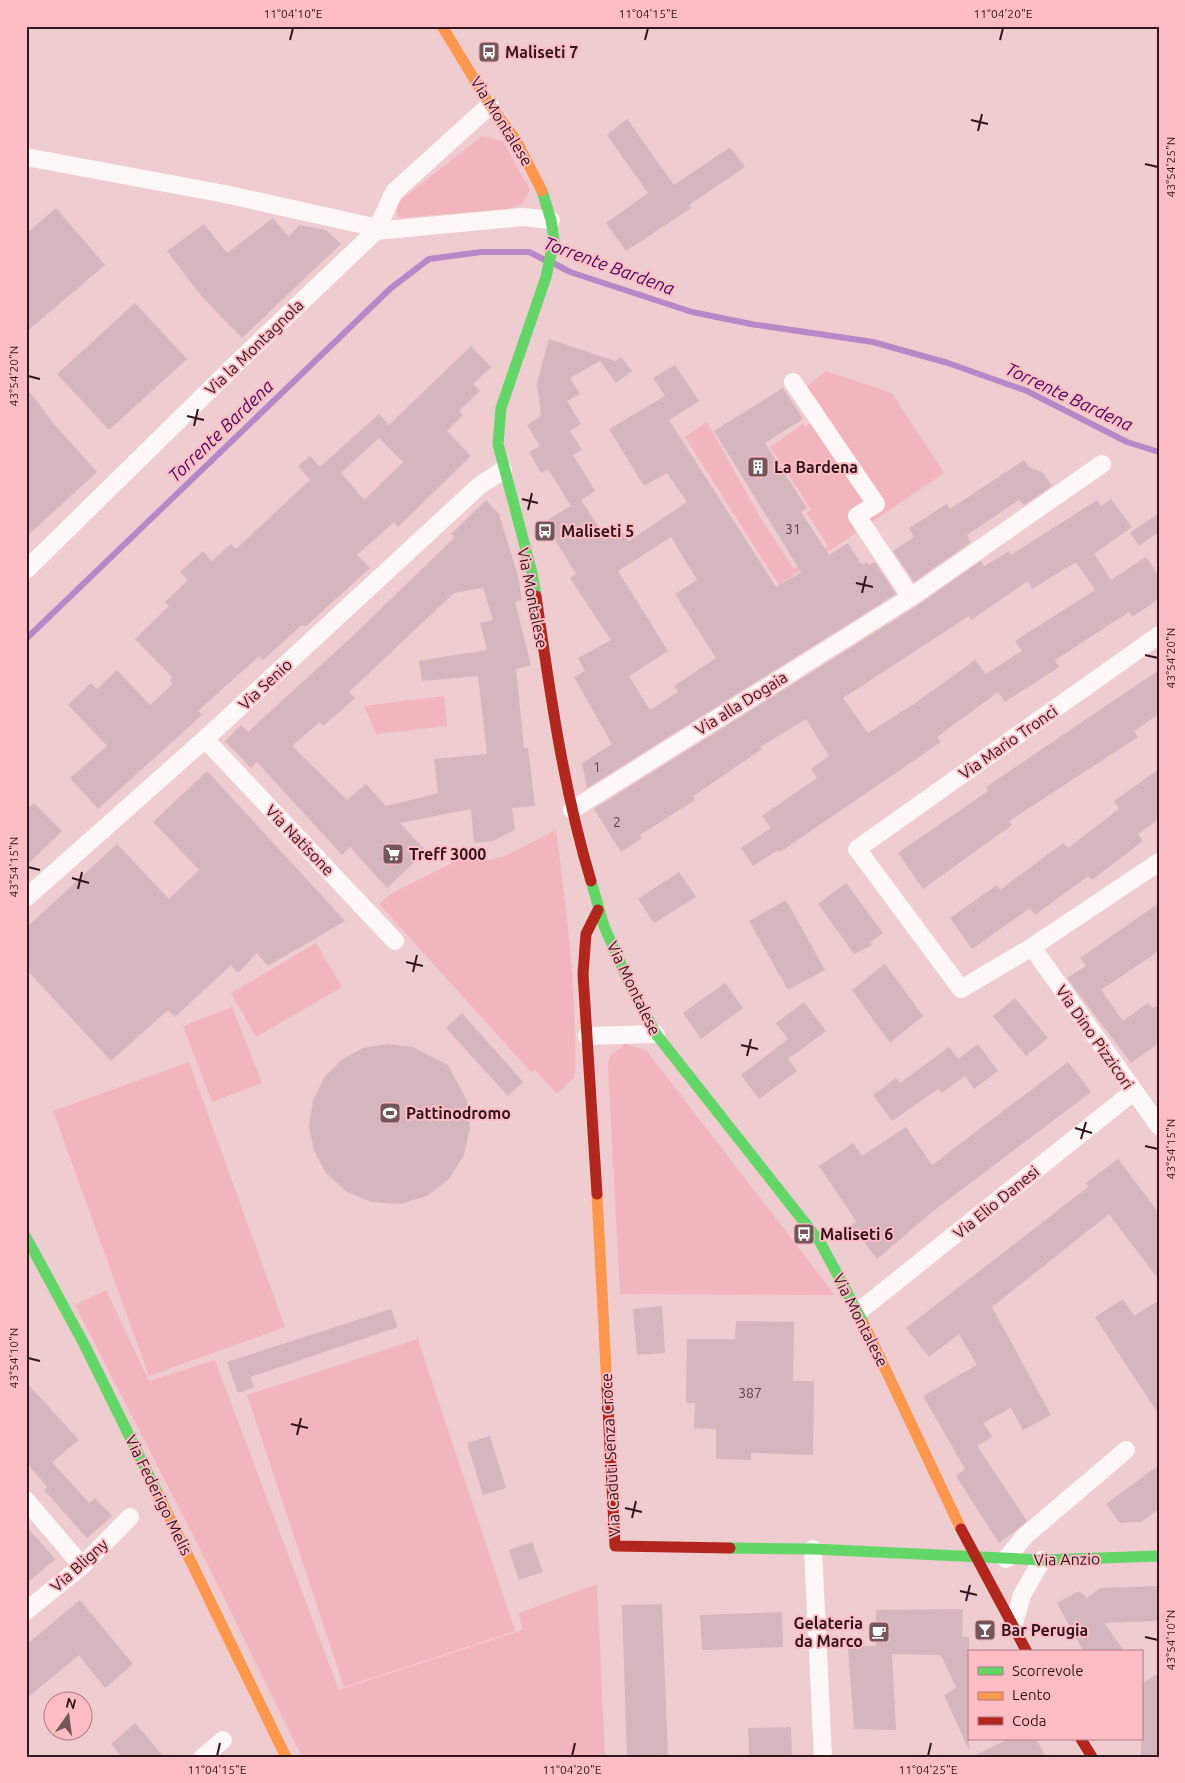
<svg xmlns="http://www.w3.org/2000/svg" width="1185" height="1783" font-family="Ubuntu,sans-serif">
<rect width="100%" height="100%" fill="#efccd0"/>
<g fill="#f3b5bd">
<path d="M482,136L503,141L530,190L522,204L507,209L400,218L397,216V207L401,200Z"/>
<path d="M826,371L892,393L944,473L779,585L685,437L707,422L761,519L794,569L828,546L807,513L811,509L770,447L803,424L805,427L824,412L807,386Z"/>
<path d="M444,696L447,726L376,734L364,706Z"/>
<path d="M556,830C567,911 577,995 575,1077L557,1094L535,1070L531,1072L379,904L394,892L476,851L479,857L488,860L503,857Z"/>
<path d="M316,943L342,987L256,1037L231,993Z"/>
<path d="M232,1007L262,1083L212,1102L183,1026Z"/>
<path d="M625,1044L646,1050L835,1295L620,1294L608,1068L609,1057Z"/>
<path d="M189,1062L285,1327L149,1376L53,1111Z"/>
<path d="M106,1290L149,1381L215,1360L339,1690L522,1630L519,1613L597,1584L605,1757H302L197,1543L75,1305Z"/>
<path d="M418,1339L515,1631L344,1687L247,1395Z"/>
</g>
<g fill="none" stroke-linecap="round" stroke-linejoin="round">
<g stroke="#b887c7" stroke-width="6">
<path d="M555,264L570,272L692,312L751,324L873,342L948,363L1027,391L1127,442L1159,452"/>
<path d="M26,639L391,288L429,259L481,252H529L545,260"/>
</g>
</g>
<g fill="#d5b5be" fill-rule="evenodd">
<path d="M627,119L674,185L730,147L745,167L689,205L691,208L626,251L606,223L648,193L607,135Z"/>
<path d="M56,208L105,265L26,332V234Z"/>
<path d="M273,218L289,237L299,225L326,230L341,244L242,338L202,297L167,251L204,224L227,253Z"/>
<path d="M135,303L187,359L109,430L57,374Z"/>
<path d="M549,339L615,361L621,357L632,371L616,383L600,361L570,378L580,394L567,401L581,424L570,431L582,450L573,455L595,491L571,506L548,469L541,473L529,452L540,446L527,425L541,416L537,383Z"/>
<path d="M471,346L491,367L473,384L480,391L459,411L463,415L447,431L471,456L398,527L394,522L357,555L370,568L305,627L302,625L263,660L259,656L198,711L202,715L98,809L70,778L107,746L68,705L91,683L97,689L117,670L150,705L173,684L169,680L172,677L135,639L169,606L165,602L188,580L180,572L203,551L212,561L231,544L236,549L310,480L298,466L310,456L320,467L379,414L389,425ZM379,438L403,462L364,500L341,473Z"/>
<path d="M675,365L699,401L669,420L776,587L801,572L714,431L783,388L803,419L765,443L807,508L801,512L829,555L848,543L862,565L867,562L869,565L875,562L896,594L587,788L582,763L612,744L574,677L585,671L578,658L611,640L570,578L576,574L544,522L581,500L605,537L619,527L629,541L687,502L667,473L644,486L609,429L665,396L653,378ZM671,537L697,580L675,594L716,658L674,686L678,692L650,710L629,676L668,651L618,571Z"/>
<path d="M26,387L53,423L97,472L26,537Z"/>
<path d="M1024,460L1029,467L1042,472L1052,486L1024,505L1019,500L967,535L971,542L914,582L893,551L914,537L909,528L947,504L950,509Z"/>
<path d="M1111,499L1132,527L1094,554L1111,580L1146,557L1159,576V599L1132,617L1129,612L1055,660L1059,667L1005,702L998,692L937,737L941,742L780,852L778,850L753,866L741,848L771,828L762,816L817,778L811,769L829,756L806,719L760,747L762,749L693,796L695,800L640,835L642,838L621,852L594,809L917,606L981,561L984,566L1009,551L1011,555L1097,500L1101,506ZM1076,562L1095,590L1015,641L1022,651L986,674L975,660L914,704L868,733L843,698L969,616L971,620L1028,581L1032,589Z"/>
<path d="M486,500L499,514L518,576L522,600L515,602L531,665L516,669L524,748H528L535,806L512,808L515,830L493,841L474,843L471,809L400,823L426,851L387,888L350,847L342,855L257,762L251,768L225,741L241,725L248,732L356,633L455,537L451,534ZM483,588L493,620L480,623L487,650L419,661L422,681L478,676L487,754L434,759L438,793L386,806L366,784L347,800L292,746L320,722L323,726L355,698L349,692L454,593Z"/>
<path d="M1159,513V532L1139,546L1130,533Z"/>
<path d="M1159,670V714L1134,731L1138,737L1009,821L1012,825L923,889L898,853L988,791L986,787Z"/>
<path d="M1159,769V819L1138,834L1143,841L1092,880L1088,876L1035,915L1030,908L972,949L950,918L997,885L1000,890L1063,843L1068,848L1119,809L1114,801Z"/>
<path d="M207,771L345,921L268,966L257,953L238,973L231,965L175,1017L168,1010L111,1061L26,969V928L117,844L169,899L199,870L153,822Z"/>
<path d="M34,803L62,831L26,866V810Z"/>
<path d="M679,872L696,897L654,923L638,899Z"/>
<path d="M846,883L883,933L870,942L872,945L854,954L818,904Z"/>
<path d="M786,900L825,970L788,990L749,921Z"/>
<path d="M1159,903V951L1101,990L1123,1021L1148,1003L1153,1008L1159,1004V1043L1131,1063L1067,978L1086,966L1080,958Z"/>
<path d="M885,964L923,1016L890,1043L852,990Z"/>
<path d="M725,983L743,1008L701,1039L683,1013Z"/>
<path d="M1015,998L1048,1038L1026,1056L993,1016Z"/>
<path d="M804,1002L826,1031L788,1059L797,1071L759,1099L741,1075L788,1039L776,1023Z"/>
<path d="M462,1013L523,1082L508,1096L446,1028Z"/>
<path d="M388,1044L413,1047L448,1065L467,1101L470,1128L464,1155L449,1179L427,1196L400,1204L372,1202L347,1192L326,1173L314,1151L309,1126L313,1101L324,1078L341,1060L363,1048Z"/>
<path d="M978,1044L998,1071L974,1089L965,1076L942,1093L938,1089L892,1121L873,1095L896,1078L900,1083L949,1047L958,1059Z"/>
<path d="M1068,1062L1091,1092L932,1212L877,1259L851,1225L856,1221L819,1166L853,1143L862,1156L906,1127L932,1165Z"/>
<path d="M1118,1159L1159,1213V1280L1109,1214L992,1307L1051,1415L1023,1430L1011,1408L983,1423L992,1437L977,1446L1027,1521L1013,1533L999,1543L956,1476L965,1469L923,1396L977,1365L959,1334L929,1357L906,1328L1088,1187L1086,1183Z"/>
<path d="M1123,1299L1134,1316L1159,1300V1415L1095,1317Z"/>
<path d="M662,1306L665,1353L637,1355L633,1309Z"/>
<path d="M391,1309L398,1327L250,1377L254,1387L238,1393L227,1362Z"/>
<path d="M736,1321L794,1322L793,1381H814L813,1455L751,1453V1460L716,1459V1429L694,1428L695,1403H686L687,1339H735Z"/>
<path d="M26,1382L79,1440L52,1462L89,1503L95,1498L112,1516L87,1538L44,1490L47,1487L26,1462Z"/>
<path d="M490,1436L506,1488L483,1495L467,1443Z"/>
<path d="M1159,1465V1509L1141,1522L1120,1523L1106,1504Z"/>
<path d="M26,1526L55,1559L26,1584Z"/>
<path d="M532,1542L543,1572L519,1580L509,1550Z"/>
<path d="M1159,1586V1621L1104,1623L1125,1652H1084L1057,1603L1079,1591L1087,1598L1100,1588Z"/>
<path d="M80,1600L133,1664L105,1688L79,1655L26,1699V1645Z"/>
<path d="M662,1604L668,1757H627L622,1605Z"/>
<path d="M963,1609L962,1637H969V1750L944,1695L956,1688L941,1655L892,1654L896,1730L854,1729L848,1647L876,1646V1610Z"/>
<path d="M782,1612L783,1647L702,1650L700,1615Z"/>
<path d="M1159,1673V1757H1141V1684Z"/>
<path d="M135,1723L164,1757H122L111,1744Z"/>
<path d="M791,1727L792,1757H749L748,1728Z"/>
<path d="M1008,1739H1036L1046,1757H972Z"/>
</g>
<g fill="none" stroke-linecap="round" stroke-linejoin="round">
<g stroke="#fdf7f8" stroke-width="18">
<path d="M26,157L225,194L369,226L376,231L522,217L551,220"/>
<path d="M793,382L876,504L857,516L911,597"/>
<path d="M26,570L239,361L376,231L394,192L490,105"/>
<path d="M1159,635L857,849L961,989L1032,947L1159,862"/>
<path d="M205,739L395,941"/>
<path d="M572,810L911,597L1102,464"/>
<path d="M26,898L205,739L479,486L503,470"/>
<path d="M1032,947L1159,1126"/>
<path d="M587,1036L656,1034"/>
<path d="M858,1312L1133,1092"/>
<path d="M26,1500L82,1566"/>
<path d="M813,1549L823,1757"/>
<path d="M1006,1559L1025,1536L1126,1450"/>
<path d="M26,1611L82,1566L130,1517"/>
<path d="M1013,1627L1022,1595L1042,1560"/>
<path d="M203,1757L223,1740"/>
</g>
<g stroke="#63d668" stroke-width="11">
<path d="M536,596L532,573L498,444L501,408L546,277L554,240L551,220L542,191"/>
<path d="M591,881L604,926L631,987L656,1034L820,1242L864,1324"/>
<path d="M26,1237L84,1344L158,1494"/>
<path d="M730,1548L813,1549L1042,1560L1159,1556"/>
</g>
<g stroke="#ff974d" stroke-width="11">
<path d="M442,26L490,105L516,140L542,191"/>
<path d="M597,1194L607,1388"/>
<path d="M864,1324L961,1529"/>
<path d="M158,1494L286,1757"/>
</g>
<g stroke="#b3261e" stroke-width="11">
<path d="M536,596C550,692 563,788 591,881"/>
<path d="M597,1194L583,974L586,934L598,910"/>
<path d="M607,1388L615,1546L730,1548"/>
<path d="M961,1529L1027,1652"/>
<path d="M1081,1739L1092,1757"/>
</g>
</g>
<path fill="none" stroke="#33161b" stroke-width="2" d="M290,40L293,28M645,40L648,28M1000,40L1003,28M971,120L988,124M978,131L982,114M1145,164L1158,167M28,376L40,379M187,416L204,420M194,426L198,409M522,499L538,503M528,510L532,493M856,583L873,587M862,593L866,576M1145,655L1158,658M28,867L40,870M72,878L89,883M78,889L82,872M406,962L423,966M413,972L417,955M741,1045L758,1049M747,1056L751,1039M1075,1128L1092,1133M1081,1139L1086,1122M1145,1146L1158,1149M28,1358L40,1361M291,1424L308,1428M297,1435L301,1418M625,1508L642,1512M632,1518L636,1501M960,1591L977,1595M966,1601L970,1585M1145,1637L1158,1640M217,1756L220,1743M572,1756L575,1743M928,1756L931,1743"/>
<defs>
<g id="bus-square" transform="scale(1.125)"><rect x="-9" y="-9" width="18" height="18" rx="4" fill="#75565a" stroke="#febdc5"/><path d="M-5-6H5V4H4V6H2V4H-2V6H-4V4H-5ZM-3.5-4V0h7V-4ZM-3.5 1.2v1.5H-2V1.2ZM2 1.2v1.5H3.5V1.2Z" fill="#fff"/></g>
<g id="building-square" transform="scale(1.125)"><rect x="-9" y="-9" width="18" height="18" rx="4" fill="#75565a" stroke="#febdc5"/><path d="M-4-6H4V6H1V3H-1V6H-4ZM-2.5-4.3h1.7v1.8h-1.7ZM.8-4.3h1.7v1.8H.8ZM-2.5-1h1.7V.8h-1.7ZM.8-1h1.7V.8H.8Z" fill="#fff"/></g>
<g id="supermarket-square" transform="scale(1.125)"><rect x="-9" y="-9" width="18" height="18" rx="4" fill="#75565a" stroke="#febdc5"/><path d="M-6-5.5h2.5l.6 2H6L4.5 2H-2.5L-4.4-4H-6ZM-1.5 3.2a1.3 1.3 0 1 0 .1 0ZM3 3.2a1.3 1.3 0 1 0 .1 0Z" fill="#fff"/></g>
<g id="stadium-square" transform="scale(1.125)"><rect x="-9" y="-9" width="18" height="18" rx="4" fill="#75565a" stroke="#febdc5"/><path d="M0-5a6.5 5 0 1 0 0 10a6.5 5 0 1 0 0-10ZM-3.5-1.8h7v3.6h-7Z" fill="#fff"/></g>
<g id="bar-square" transform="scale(1.125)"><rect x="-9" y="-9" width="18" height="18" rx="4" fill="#75565a" stroke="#febdc5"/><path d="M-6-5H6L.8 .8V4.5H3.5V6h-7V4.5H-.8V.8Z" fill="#fff"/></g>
<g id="cafe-square" transform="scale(1.125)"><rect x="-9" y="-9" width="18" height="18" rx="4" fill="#75565a" stroke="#febdc5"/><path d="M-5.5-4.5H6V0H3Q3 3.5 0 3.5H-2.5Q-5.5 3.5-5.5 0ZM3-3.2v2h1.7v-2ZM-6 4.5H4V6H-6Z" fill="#fff"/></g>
</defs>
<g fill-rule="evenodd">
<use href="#bus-square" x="489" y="52"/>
<use href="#building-square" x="758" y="467"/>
<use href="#bus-square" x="545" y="531"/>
<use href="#supermarket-square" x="393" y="854"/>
<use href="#stadium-square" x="390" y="1113"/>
<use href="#bus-square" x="804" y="1234"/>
<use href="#bar-square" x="985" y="1630"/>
<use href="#cafe-square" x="879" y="1632"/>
</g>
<g text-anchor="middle" stroke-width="4" stroke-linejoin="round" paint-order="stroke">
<g font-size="14" fill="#5f4147">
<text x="793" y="534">31</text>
<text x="597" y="772">1</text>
<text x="617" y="827">2</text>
<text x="750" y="1398">387</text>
</g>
<g font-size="16" font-weight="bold" fill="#33161b" stroke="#febdc5" text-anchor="start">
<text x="505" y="58">Maliseti 7</text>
<text x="774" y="473">La Bardena</text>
<text x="561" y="537">Maliseti 5</text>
<text x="409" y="860">Treff 3000</text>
<text x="406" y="1119">Pattinodromo</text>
<text x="820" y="1240">Maliseti 6</text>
<text x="863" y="1629" text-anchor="end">Gelateria<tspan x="863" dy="18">da Marco</tspan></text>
<text x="1001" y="1636">Bar Perugia</text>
</g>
<g font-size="16" fill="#33161b" stroke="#febdc5">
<text transform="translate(502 121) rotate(58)" y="6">Via Montalese</text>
<text transform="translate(254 347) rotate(-44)" y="6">Via la Montagnola</text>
<text transform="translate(533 598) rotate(79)" y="6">Via Montalese</text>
<text transform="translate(265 684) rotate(-43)" y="6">Via Senio</text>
<text transform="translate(741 703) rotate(-32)" y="6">Via alla Dogaia</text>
<text transform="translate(1008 742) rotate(-35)" y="6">Via Mario Tronci</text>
<text transform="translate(300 840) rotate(46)" y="6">Via Natisone</text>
<text transform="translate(634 988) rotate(64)" y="6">Via Montalese</text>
<text transform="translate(1095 1037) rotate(55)" y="6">Via Dino Pizzicori</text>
<text transform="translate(996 1202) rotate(-39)" y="6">Via Elio Danesi</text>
<text transform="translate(861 1320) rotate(63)" y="6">Via Montalese</text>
<text transform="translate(610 1455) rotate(-93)" y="6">Via Caduti Senza Croce</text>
<text transform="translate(159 1495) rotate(64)" y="6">Via Federigo Melis</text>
<text transform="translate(1067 1559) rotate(-1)" y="6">Via Anzio</text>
<text transform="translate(79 1565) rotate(-42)" y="6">Via Bligny</text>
</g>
<g font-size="18" font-style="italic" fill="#450c60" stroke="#febdc5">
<text transform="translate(609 266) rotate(20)" y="6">Torrente Bardena</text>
<text transform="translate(1069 397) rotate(25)" y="6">Torrente Bardena</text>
<text transform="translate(221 431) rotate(-44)" y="6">Torrente Bardena</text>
</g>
</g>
<rect width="1185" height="1783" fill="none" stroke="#febdc5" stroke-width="55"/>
<rect x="968" y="1650" width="175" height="90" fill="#febdc5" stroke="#ad7a81"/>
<rect x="978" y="1667" width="25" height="8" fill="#63d668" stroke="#ad7a81"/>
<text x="1012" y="1676" font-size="15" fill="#33161b">Scorrevole</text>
<rect x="978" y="1692" width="25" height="8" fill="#ff974d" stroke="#ad7a81"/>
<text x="1012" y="1700" font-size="15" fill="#33161b">Lento</text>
<rect x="978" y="1717" width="25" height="8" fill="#b3261e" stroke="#ad7a81"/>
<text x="1012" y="1726" font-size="15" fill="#33161b">Coda</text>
<g transform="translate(68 1716) rotate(14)"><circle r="24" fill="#febdc5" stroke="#ad7a81"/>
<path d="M0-4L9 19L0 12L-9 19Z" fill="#75565a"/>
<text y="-8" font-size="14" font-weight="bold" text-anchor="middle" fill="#33161b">N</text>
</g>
<rect x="28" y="28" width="1130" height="1728" fill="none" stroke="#33161b" stroke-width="2"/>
<g font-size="12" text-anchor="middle" fill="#33161b">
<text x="293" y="18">11°04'10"E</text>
<text x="648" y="18">11°04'15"E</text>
<text x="1003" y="18">11°04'20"E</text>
<text transform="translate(1171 167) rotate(-90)" y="4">43°54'25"N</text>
<text transform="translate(14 376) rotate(-90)" y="4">43°54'20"N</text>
<text transform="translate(1171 658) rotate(-90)" y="4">43°54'20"N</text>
<text transform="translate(14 867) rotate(-90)" y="4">43°54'15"N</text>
<text transform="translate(1171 1149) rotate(-90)" y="4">43°54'15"N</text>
<text transform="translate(14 1358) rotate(-90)" y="4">43°54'10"N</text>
<text transform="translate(1171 1640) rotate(-90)" y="4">43°54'10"N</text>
<text x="217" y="1774">11°04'15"E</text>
<text x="572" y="1774">11°04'20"E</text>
<text x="928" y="1774">11°04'25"E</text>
</g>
</svg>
